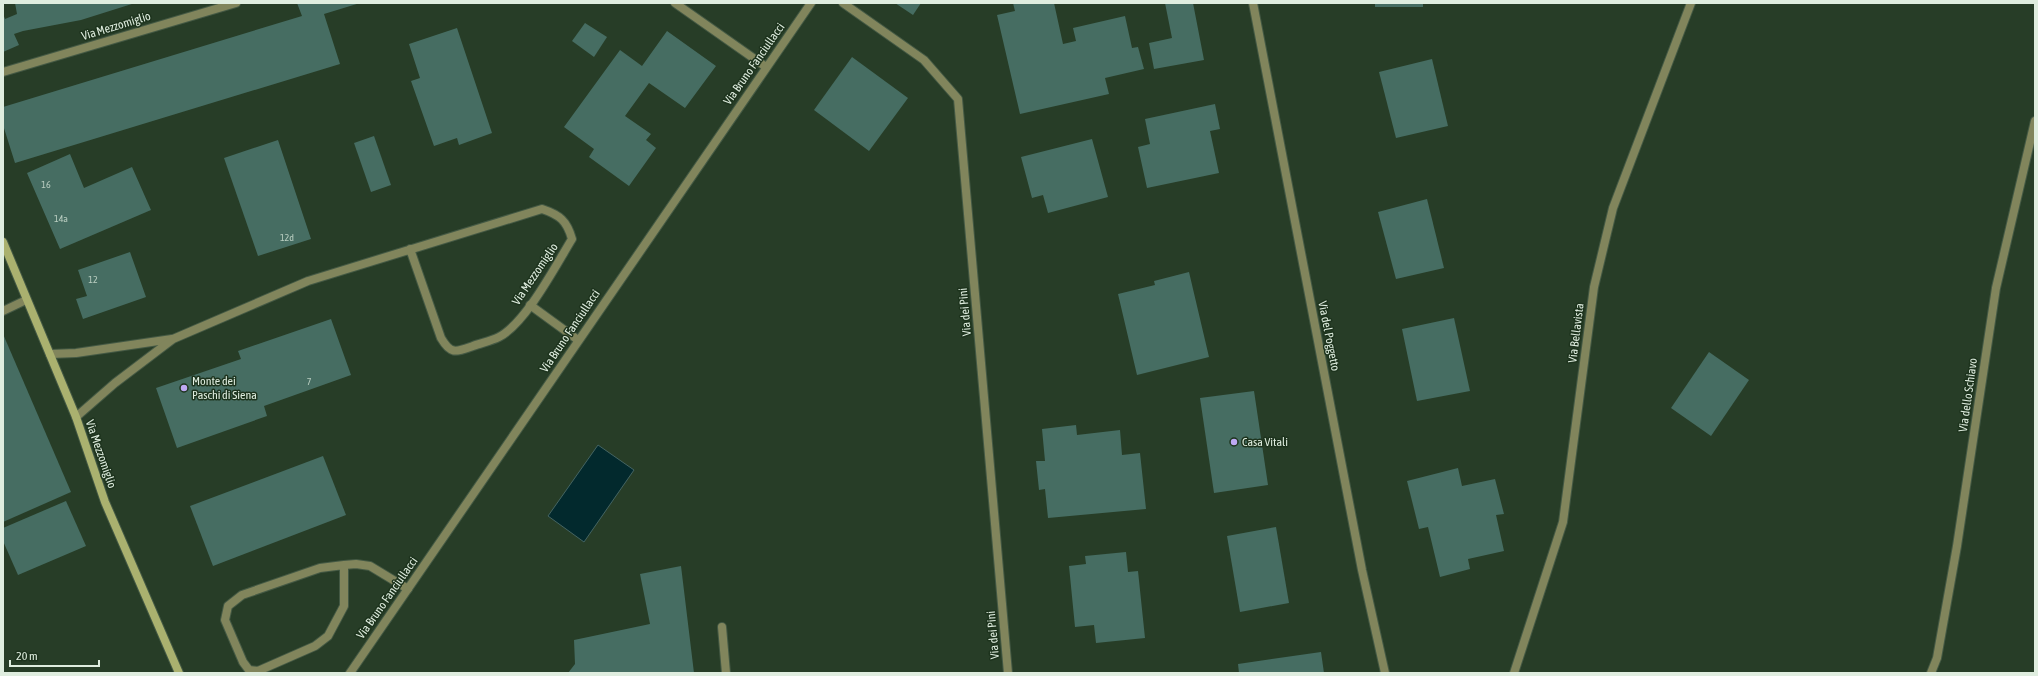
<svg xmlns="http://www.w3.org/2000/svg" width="2038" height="676" font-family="'Asap Condensed',sans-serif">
<rect width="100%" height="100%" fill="#273d27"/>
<path fill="#02292d" stroke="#446462" d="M598,445L634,470L584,542L548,516Z"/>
<g fill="#466d62">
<path d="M15,3H135L81,20L23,31L14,34L19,45L3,52V14L5,19L17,14Z"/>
<path d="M297,3H360L324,14L340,64L15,163L3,125V107L302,16Z"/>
<path d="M895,3H921L913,15Z"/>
<path d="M1013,3H1054L1063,44L1076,41L1073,28L1125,16L1132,48L1138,47L1144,69L1105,78L1109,94L1020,114L997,15L1015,11Z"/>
<path d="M1165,3H1193L1204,60L1154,69L1149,43L1172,38Z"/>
<rect x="1375" y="3" width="48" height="4"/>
<path d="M585,23L607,37L594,57L572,41Z"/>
<path d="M457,28L492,133L459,145L457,138L434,146L411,81L420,78L409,44Z"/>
<path d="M667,31L716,66L685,108L649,83L625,116L651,134L646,140L656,148L629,186L589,157L594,149L564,127L620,50L642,66Z"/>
<path d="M852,57L908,98L869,151L814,110Z"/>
<path d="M1432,59L1448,126L1396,138L1379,72Z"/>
<path d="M1215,104L1220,129L1210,131L1219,173L1147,188L1138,147L1150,144L1145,119Z"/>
<path d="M374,136L391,185L371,192L354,143Z"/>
<path d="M1092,139L1108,197L1048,213L1043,195L1032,198L1021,157Z"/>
<path d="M278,140L311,239L258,256L224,158Z"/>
<path d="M70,154L84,188L132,167L151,210L60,249L27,173Z"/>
<path d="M1427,199L1444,268L1396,279L1378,212Z"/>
<path d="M130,252L146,297L83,319L76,299L87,296L78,270Z"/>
<path d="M1189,272L1209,357L1137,375L1118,294L1155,285L1154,281Z"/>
<path d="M1454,318L1470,391L1417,401L1402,329Z"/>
<path d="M331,319L351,375L264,406L267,416L177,448L156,388L241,359L238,351Z"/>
<path d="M3,334L71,492L3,522Z"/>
<path d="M1709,352L1749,380L1711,436L1671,408Z"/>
<path d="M1254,391L1268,485L1214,493L1200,398Z"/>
<path d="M1076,425L1077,435L1120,430L1122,455L1140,453L1146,509L1048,518L1045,489L1039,490L1036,461H1045L1042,429Z"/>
<path d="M323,456L346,515L213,566L190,506Z"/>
<path d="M1458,468L1462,486L1495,479L1504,514L1496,515L1504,551L1468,559L1470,569L1440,577L1428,527L1419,529L1407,481Z"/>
<path d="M66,501L86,546L18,575L3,541V528Z"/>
<path d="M1276,527L1289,603L1240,612L1227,536Z"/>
<path d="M1126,552L1128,572L1138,571L1145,638L1096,643L1094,625L1075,627L1069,566L1086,564L1085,556Z"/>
<path d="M681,566L694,673H568L575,664L574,640L650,624L640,574Z"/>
<path d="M1321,652L1324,673H1239L1238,664Z"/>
</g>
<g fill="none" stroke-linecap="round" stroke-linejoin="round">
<g stroke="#445944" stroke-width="10">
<g id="service">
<path d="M3,72L236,3"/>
<path d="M344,565V606L328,636L315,646L258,671L249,670L243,662L225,620L228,606L242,595L320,568L344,565L356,564L370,566L408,589"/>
<path d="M722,627L726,673"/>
</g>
</g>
<g stroke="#445944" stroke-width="10">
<g id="minor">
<path d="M675,3L766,67"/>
<path d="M843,3L924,60L958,99L1008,673"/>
<path d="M1253,3L1362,570L1385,673"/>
<path d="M530,305L578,340"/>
<path d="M3,311L26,300"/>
<path d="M50,354L76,353L172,339"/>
<path d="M76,417L115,383L173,339L308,281L542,209C560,215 567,221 572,239C556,265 526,323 499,337C491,341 481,343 473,346C456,352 451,355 441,338L410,249"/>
<path d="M350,673L811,3"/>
<path d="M1514,673L1563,522L1594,287L1613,208L1691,3"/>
<path d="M1931,673L1937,658L1957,546L1996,288L2035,121"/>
</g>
</g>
<g stroke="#445944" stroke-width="10">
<path id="secondary" d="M3,242L76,417L105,502L179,673"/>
</g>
<use href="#service" stroke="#81855c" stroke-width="8"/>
<use href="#minor" stroke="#81855c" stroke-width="8"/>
<use href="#secondary" stroke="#aab16f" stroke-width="8"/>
</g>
<g fill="#bea9f4" stroke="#1d331d" stroke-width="1.5">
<circle cx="184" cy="388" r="4"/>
<circle cx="1234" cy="442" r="4"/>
</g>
<g text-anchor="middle" stroke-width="3" stroke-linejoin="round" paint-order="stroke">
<g font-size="10" fill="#b9cdc0">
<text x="46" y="188">16</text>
<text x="61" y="222">14a</text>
<text x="287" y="241">12d</text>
<text x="93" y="283">12</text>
<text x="309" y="385">7</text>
</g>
<g font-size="12" fill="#dfeddf" stroke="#1d331d">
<text transform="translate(116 26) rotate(-17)" y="4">Via Mezzomiglio</text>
<text transform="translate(754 64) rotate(-55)" y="4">Via Bruno Fanciullacci</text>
<text transform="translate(535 274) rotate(-56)" y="4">Via Mezzomiglio</text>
<text transform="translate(965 312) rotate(-95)" y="4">Via dei Pini</text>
<text transform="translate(570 331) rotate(-56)" y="4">Via Bruno Fanciullacci</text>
<text transform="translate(1576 333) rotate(-83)" y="4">Via Bellavista</text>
<text transform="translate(1329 336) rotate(79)" y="4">Via del Poggetto</text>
<text transform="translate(1968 395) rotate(-82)" y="4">Via dello Schiavo</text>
<text transform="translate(101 454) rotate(71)" y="4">Via Mezzomiglio</text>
<text transform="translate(387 598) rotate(-55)" y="4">Via Bruno Fanciullacci</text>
<text transform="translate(993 635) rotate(-95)" y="4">Via dei Pini</text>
</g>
<g font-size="12" fill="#dfeddf" stroke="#1d331d" text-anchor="start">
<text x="192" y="385">Monte dei<tspan x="192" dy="14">Paschi di Siena</tspan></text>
<text x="1242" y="446">Casa Vitali</text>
</g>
</g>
<rect width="2038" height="676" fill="none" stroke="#dfeddf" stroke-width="8"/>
<path d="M10 660v6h89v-6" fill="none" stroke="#dfeddf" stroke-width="2"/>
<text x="16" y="660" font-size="12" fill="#dfeddf" stroke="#1d331d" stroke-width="3" paint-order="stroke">20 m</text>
</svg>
